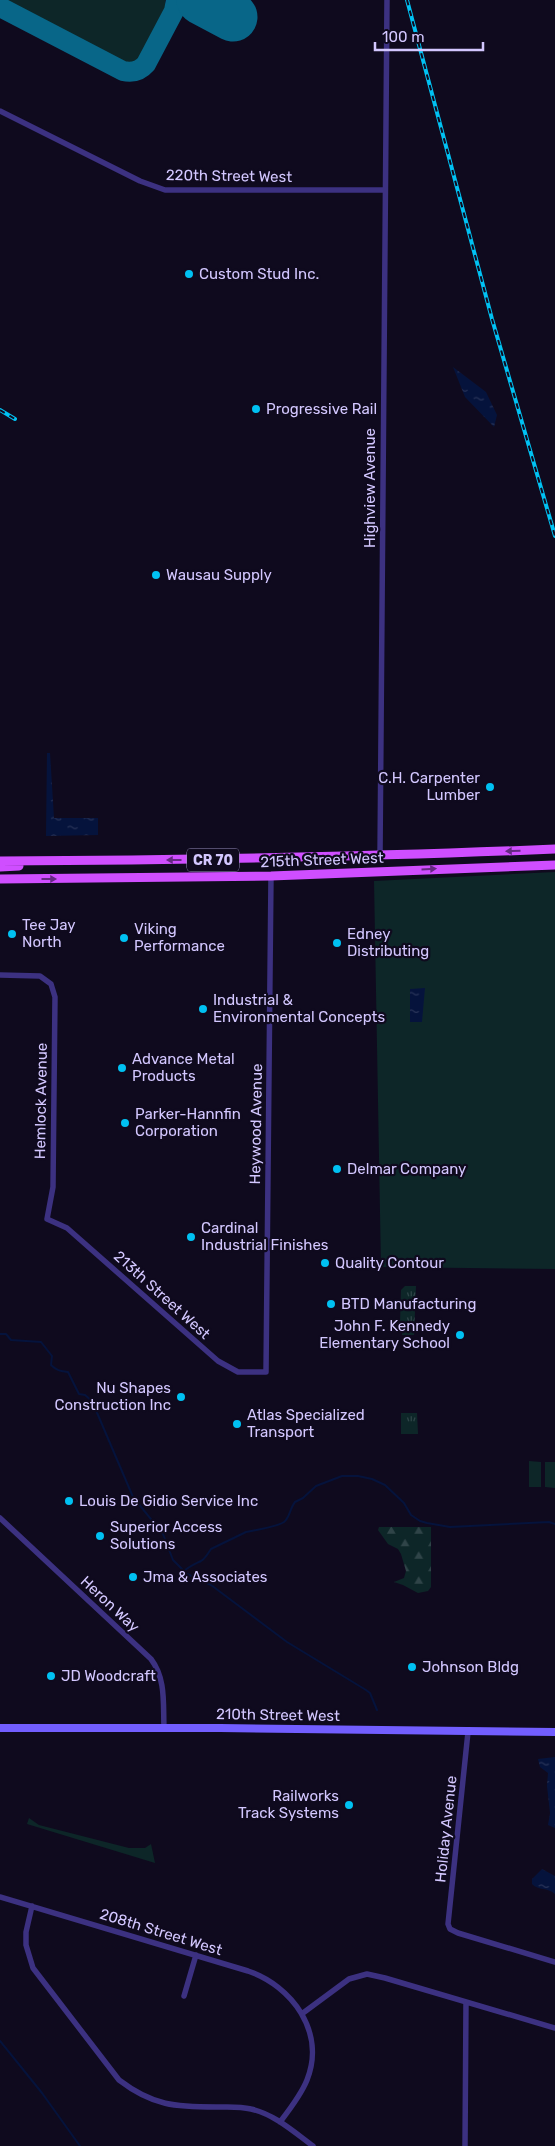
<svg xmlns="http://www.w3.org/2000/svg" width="555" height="2146" font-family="Rubik,sans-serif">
<defs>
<pattern id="forest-firs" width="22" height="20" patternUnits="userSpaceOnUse" patternTransform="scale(1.25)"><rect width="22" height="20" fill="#0d2628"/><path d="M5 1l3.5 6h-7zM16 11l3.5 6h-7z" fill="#2f4448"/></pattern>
<pattern id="park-tufts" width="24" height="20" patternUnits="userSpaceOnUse" patternTransform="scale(1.25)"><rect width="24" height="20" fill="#0d2628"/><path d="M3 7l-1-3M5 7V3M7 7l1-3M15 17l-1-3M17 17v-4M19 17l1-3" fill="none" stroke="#2f4448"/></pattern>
<pattern id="water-ripples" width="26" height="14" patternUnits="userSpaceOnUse" patternTransform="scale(1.25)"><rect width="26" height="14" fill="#05133c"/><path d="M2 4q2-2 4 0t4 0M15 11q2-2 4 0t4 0" fill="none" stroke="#293459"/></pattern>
</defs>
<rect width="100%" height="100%" fill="#0f0a1e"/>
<path fill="#0d2628" d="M 1,0 L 165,0 L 166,12 L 143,57 C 135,66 127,65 117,60 Z
M 555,872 L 555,1269 L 381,1267 L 374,881 Z
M 529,1461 L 541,1462 L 541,1487 L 529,1487 Z
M 545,1462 L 555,1462 L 555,1488 L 545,1487 Z
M 29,1818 L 39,1825 L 129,1848 L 145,1848 L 151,1844 L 155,1863 L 27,1824 Z"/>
<path fill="url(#forest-firs)" d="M 379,1527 L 431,1527 L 431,1587 L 428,1591 L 418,1593 L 403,1585 L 394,1582 L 404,1578 L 406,1571 L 401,1554 L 398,1549 L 388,1544 L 378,1530 Z"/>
<path fill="url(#park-tufts)" d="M 405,1286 L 416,1286 L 414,1335 L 402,1335 L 402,1328 L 400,1324 L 401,1290 Z
M 401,1413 L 417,1413 L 418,1434 L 401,1434 Z"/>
<path fill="url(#water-ripples)" d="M 453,367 L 486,392 L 497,415 L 494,427 L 465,397 Z
M 47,753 L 50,753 L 54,818 L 98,818 L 98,835 L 46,836 Z
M 425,988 L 422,1022 L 410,1022 L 410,989 Z
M 555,1757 L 555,1828 L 548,1825 L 550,1813 L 547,1786 L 548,1773 L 540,1767 L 538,1759 Z
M 542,1869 L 555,1876 L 555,1894 C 547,1887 539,1891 532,1884 L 532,1879 Z"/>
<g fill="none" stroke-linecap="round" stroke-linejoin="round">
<path stroke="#05133c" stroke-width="2" d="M 0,1334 L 6,1334 L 11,1340 L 41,1342 L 52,1356 L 51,1365 C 57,1371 61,1371 68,1372 L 79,1394 L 85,1395 L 92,1401 L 133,1497 L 163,1534 L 173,1560 L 187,1574 L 211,1585 L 287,1642 L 366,1690 L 370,1693 L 377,1710
M 184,1571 C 190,1566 195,1564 201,1561 C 206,1558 208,1553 211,1549 C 213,1548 244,1533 246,1532 C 255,1530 277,1527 284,1522 C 290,1517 290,1508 295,1502 L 303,1498 L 316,1486 L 342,1476 L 358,1476 L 372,1479 L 385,1485 L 404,1503 L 411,1515 L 420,1521 L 427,1523 L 450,1527 L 549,1522 L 555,1524
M 0,2041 L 42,2093 L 80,2146"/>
<path stroke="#086688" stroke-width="20" d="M 0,7 L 123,71 C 132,73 140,71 146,64 L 174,11 L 176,0"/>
<path stroke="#086688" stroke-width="49" d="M 201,0 L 233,17"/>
<path stroke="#3c3181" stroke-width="5.5" d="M 0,111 L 140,181 L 165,190 L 385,190
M 380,856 L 387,0
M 0,975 L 40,976 L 51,984 L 55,997 L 53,1187 L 47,1219 L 67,1228 L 218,1361 L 238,1372 L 266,1372 L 271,876
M 0,1518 L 151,1659 C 166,1679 163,1703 164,1727
M 468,1732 L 448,1924 L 450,1929 L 458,1933 L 555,1962
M 0,1897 L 248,1971 C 292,1986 326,2032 307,2080 C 301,2095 290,2109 280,2122
M 32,1906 L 26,1932 L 26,1945 L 33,1968 L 119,2080 C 153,2106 176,2107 216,2107 C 228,2107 239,2106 251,2109 C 274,2114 294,2132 313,2146
M 184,1996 L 196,1955
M 303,2013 L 349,1979 L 367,1974 L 385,1978 L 555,2028
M 465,2146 L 466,2002"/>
<path stroke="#725eff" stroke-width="8" d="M 0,1728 L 220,1728 L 555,1732"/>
<path stroke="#cf4eff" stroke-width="9" d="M 0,861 C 185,860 370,857 555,849
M 0,867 L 19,866
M 0,879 L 271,876 L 555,865"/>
<g stroke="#00c1f2" stroke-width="4">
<path id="rail" d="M 407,0 L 492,319 L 555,536
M 0,410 L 15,419"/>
</g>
<use href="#rail" stroke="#0f0a1e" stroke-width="2" stroke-dasharray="5.5" stroke-linecap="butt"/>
</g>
<defs><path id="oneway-solid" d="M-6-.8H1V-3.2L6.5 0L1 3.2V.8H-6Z" transform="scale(1.25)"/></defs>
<g fill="#652983">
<use href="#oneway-solid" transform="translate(513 851) rotate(178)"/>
<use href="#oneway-solid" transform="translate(174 860) rotate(180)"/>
<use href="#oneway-solid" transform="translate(429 869) rotate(-3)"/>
<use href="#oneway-solid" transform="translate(49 879)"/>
</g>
<g fill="#00c1f2" stroke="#0f0a1e" stroke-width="2">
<circle cx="189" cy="274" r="5"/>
<circle cx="256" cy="409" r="5"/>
<circle cx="156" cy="575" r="5"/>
<circle cx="490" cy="787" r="5"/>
<circle cx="12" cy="934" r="5"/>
<circle cx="124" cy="938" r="5"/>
<circle cx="337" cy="943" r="5"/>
<circle cx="203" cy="1009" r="5"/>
<circle cx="122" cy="1068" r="5"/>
<circle cx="125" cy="1123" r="5"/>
<circle cx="337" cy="1169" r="5"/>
<circle cx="191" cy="1237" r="5"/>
<circle cx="325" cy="1263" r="5"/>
<circle cx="331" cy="1304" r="5"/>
<circle cx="460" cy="1335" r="5"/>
<circle cx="181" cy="1397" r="5"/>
<circle cx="237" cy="1424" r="5"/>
<circle cx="69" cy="1501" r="5"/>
<circle cx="100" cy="1536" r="5"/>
<circle cx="133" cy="1577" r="5"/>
<circle cx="412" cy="1667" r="5"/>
<circle cx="51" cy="1676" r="5"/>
<circle cx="349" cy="1805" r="5"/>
</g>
<g text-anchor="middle" stroke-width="4.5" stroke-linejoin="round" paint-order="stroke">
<rect fill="#0f0a1e" stroke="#988ebc" stroke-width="1" x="187" y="848.5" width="52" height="23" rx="4"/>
<g font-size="14" font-weight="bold" fill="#d3c7ff">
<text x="213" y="865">CR 70</text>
</g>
<g font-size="15" fill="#d3c7ff" stroke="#0f0a1e">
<text transform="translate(229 176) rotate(1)" y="5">220th Street West</text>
<text transform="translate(370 488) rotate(-90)" y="5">Highview Avenue</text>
<text transform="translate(322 860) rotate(-2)" y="5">215th Street West</text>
<text transform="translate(41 1101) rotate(-89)" y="5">Hemlock Avenue</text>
<text transform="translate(256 1124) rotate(-89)" y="5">Heywood Avenue</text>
<text transform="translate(162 1295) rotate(42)" y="5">213th Street West</text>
<text transform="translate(110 1604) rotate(43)" y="5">Heron Way</text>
<text transform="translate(278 1715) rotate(1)" y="5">210th Street West</text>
<text transform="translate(446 1829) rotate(-84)" y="5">Holiday Avenue</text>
<text transform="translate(161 1932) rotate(17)" y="5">208th Street West</text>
</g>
<g font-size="15" fill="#d3c7ff" stroke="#0f0a1e" text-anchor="start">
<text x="199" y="279">Custom Stud Inc.</text>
<text x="266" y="414">Progressive Rail</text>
<text x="166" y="580">Wausau Supply</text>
<text x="480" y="783" text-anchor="end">C.H. Carpenter<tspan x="480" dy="17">Lumber</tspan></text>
<text x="22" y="930">Tee Jay<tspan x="22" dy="17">North</tspan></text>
<text x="134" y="934">Viking<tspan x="134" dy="17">Performance</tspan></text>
<text x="347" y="939">Edney<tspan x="347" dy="17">Distributing</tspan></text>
<text x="213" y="1005">Industrial &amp;<tspan x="213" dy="17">Environmental Concepts</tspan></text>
<text x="132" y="1064">Advance Metal<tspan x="132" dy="17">Products</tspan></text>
<text x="135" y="1119">Parker-Hannfin<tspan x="135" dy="17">Corporation</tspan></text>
<text x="347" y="1174">Delmar Company</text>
<text x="201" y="1233">Cardinal<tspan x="201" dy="17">Industrial Finishes</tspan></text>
<text x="335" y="1268">Quality Contour</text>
<text x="341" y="1309">BTD Manufacturing</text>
<text x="450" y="1331" text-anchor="end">John F. Kennedy<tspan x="450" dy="17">Elementary School</tspan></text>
<text x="171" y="1393" text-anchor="end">Nu Shapes<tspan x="171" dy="17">Construction Inc</tspan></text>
<text x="247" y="1420">Atlas Specialized<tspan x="247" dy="17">Transport</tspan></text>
<text x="79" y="1506">Louis De Gidio Service Inc</text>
<text x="110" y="1532">Superior Access<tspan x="110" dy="17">Solutions</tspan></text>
<text x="143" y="1582">Jma &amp; Associates</text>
<text x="422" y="1672">Johnson Bldg</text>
<text x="61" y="1681">JD Woodcraft</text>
<text x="339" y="1801" text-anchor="end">Railworks<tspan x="339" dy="17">Track Systems</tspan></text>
</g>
</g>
<path d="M375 42v8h108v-8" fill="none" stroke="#d3c7ff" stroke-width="2.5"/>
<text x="382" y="42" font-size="15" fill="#d3c7ff" stroke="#0f0a1e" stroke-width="4" paint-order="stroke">100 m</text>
</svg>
